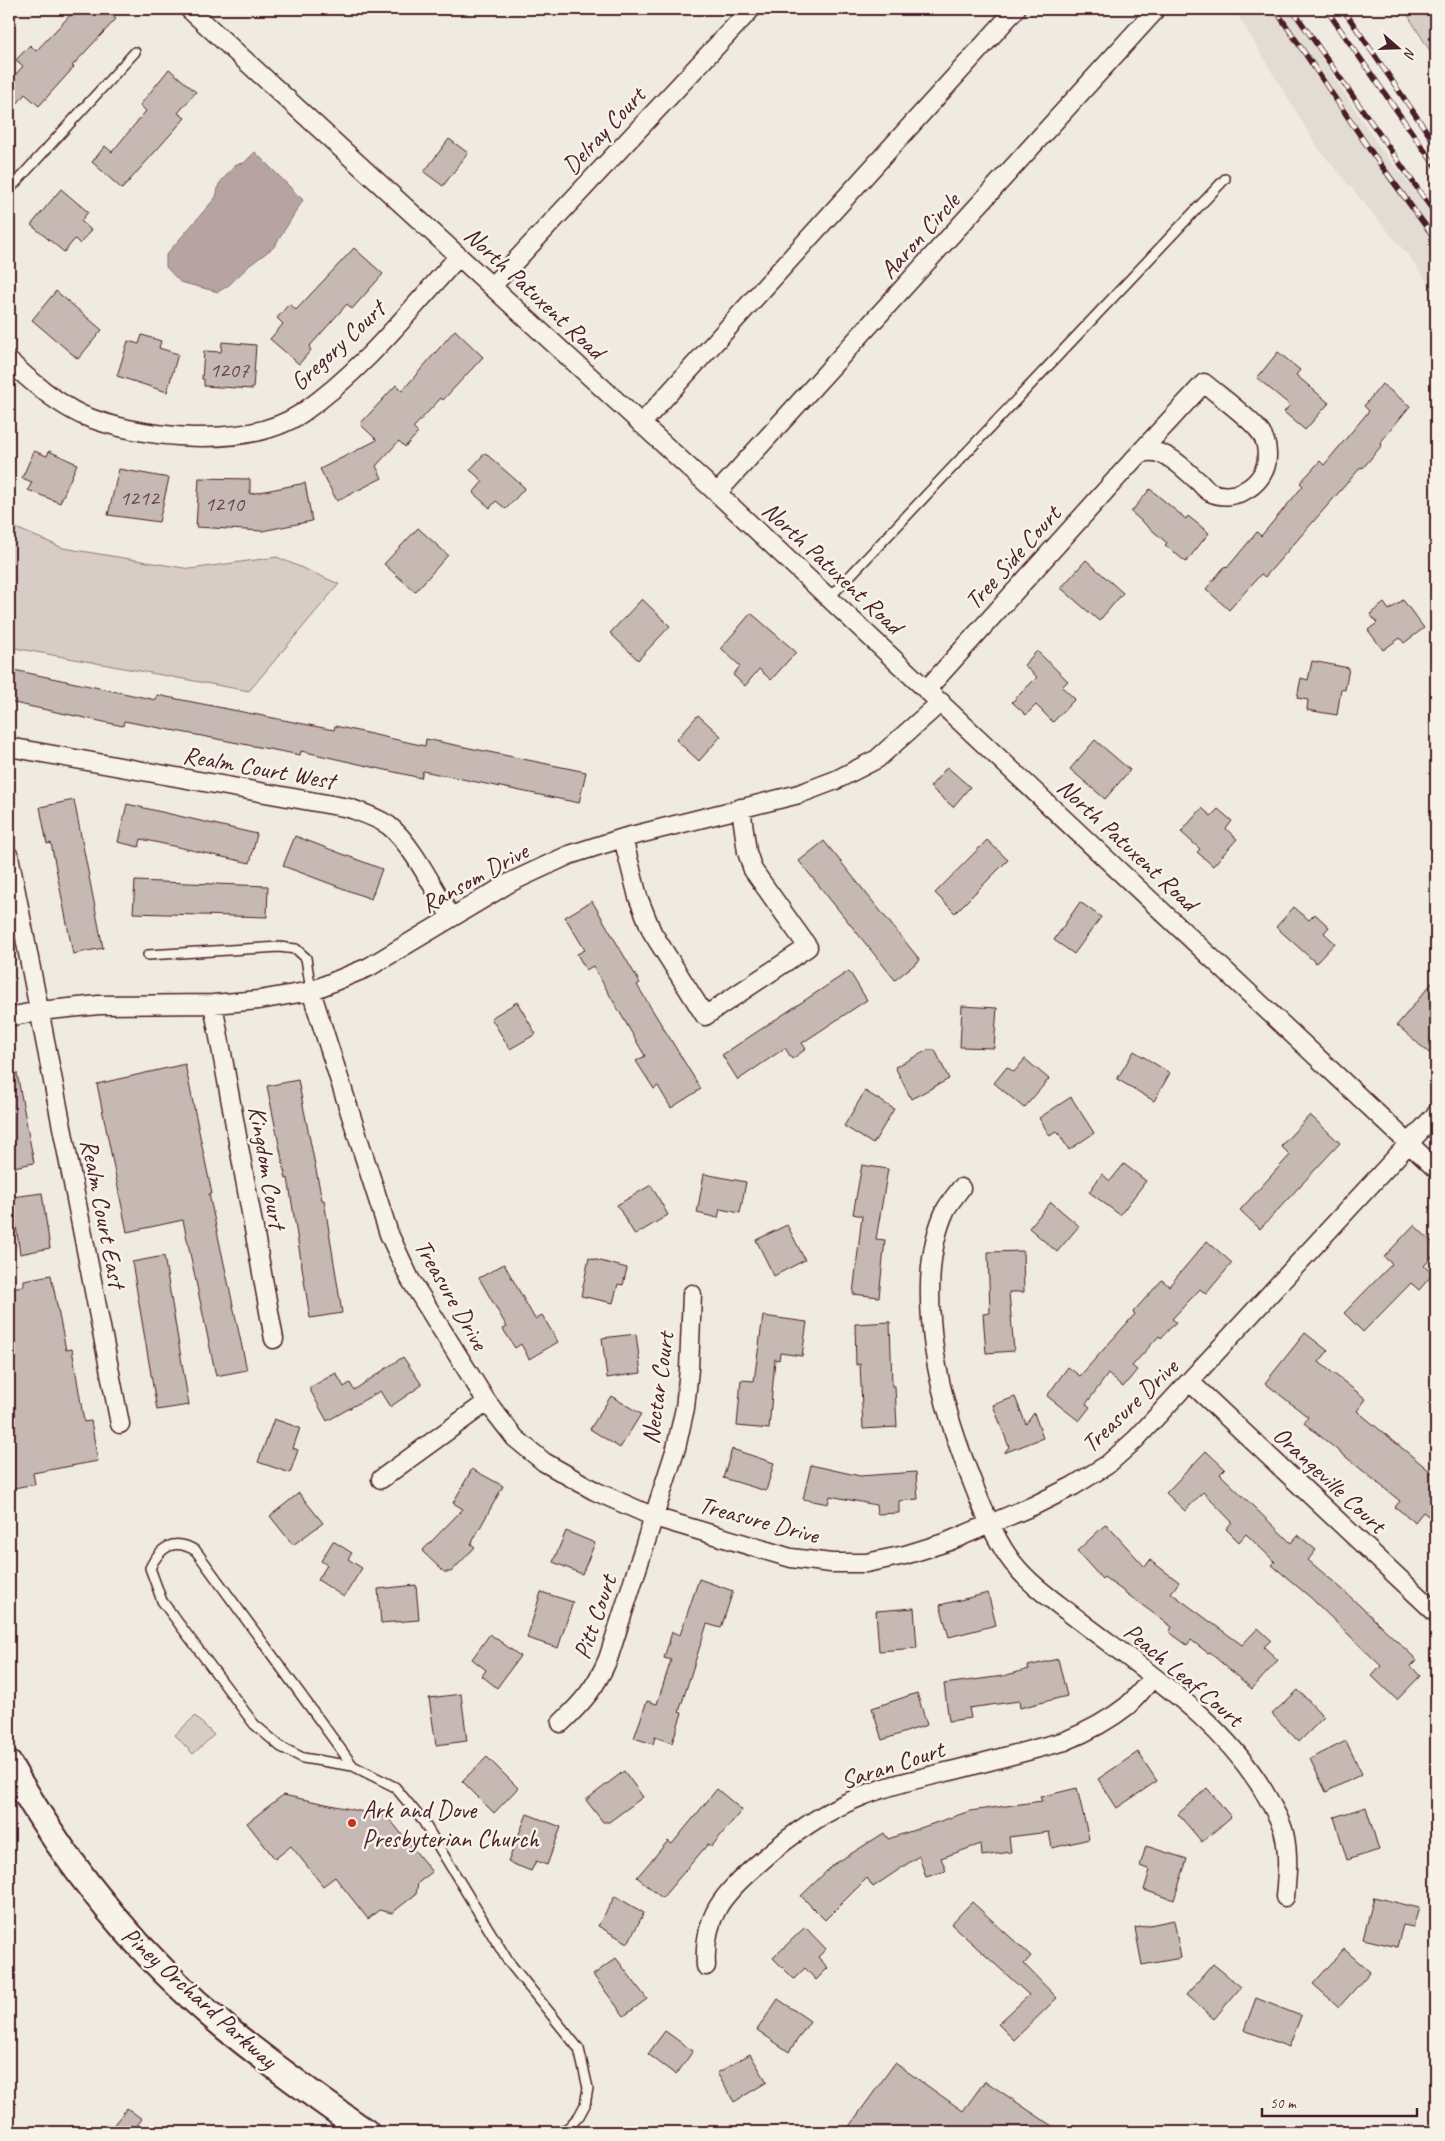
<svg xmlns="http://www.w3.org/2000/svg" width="1445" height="2141" font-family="Caveat,sans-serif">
<rect width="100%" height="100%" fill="#f0ebe0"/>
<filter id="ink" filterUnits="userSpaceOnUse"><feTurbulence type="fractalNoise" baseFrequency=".02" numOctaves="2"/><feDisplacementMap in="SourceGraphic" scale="10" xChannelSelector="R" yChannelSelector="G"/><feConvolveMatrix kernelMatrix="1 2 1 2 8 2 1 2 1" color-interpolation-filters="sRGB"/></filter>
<g filter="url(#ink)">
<path fill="#e3dcd2" d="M 1234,9 L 1290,9 L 1378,145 L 1436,217 L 1436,295 L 1411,259 L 1318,148 Z"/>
<path fill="#d8cdc6" stroke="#917678" d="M 1404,9 L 1436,9 L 1436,59 L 1435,59 Z
M 9,525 L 63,548 L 190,569 L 277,557 L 339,584 L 249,691 L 9,647 Z
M 195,1716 L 214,1735 L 193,1754 L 175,1735 Z"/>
<path fill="#b7a4a2" stroke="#8b6f72" d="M 255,152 L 303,200 L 274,247 L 250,265 L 229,285 L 218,292 L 180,282 L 166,267 L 166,255 L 216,197 L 219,184 L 236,164 L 244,163 Z"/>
<path fill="#c6b8b3" stroke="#4a1f2b" d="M 76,9 L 105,9 L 116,19 L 72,66 L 74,67 L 39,106 L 25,94 L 9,114 L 9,82 L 23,66 L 16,60 L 30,45 L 36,51 Z
M 169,69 L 196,92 L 178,113 L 185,118 L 122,189 L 92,162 L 105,146 L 112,152 L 146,111 L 140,105 Z
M 449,139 L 468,153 L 443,186 L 424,172 Z
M 61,189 L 88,212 L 81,221 L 91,230 L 80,244 L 75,239 L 64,252 L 31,225 Z
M 354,248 L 383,274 L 352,309 L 347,304 L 309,347 L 311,350 L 299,364 L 270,339 L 283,324 L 277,318 L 289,304 L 296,310 Z
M 56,291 L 102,330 L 78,359 L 32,320 Z
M 455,330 L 483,357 L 443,400 L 441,398 L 413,428 L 418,433 L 405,447 L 399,441 L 376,466 L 382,478 L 337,501 L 320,469 L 377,440 L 360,424 L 396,385 L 402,391 Z
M 142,335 L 161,341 L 159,348 L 178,354 L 167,392 L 117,376 L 128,341 L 139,344 Z
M 222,342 L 256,345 L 253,389 L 204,386 L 204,379 L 202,379 L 204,351 L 221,352 Z
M 1278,352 L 1300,370 L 1296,375 L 1329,403 L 1305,430 L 1284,412 L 1290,405 L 1257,378 Z
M 1382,384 L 1410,406 L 1380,443 L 1382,445 L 1363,468 L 1361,467 L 1265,577 L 1261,574 L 1229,610 L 1206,589 L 1225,566 L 1227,568 L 1257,532 L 1261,536 L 1303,486 L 1300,483 L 1320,461 L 1324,465 L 1369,411 L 1364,406 Z
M 34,451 L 47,456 L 49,451 L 77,464 L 60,503 L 28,490 L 32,482 L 22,478 Z
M 485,453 L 525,488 L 506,509 L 496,501 L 490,508 L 473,493 L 483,481 L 470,470 Z
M 119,469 L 169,478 L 159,522 L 108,515 Z
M 199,478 L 250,479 L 250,494 L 305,483 L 312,521 L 262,531 L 196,527 Z
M 1150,489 L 1186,519 L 1188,516 L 1209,533 L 1186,562 L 1165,545 L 1167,543 L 1131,512 Z
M 418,528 L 448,555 L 415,592 L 384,564 Z
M 1086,560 L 1123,593 L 1099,621 L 1061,588 Z
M 642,599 L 670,626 L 638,660 L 610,633 Z
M 1403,600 L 1424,628 L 1404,643 L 1400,638 L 1383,650 L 1368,630 L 1377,623 L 1370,614 L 1384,603 L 1389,610 Z
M 751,613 L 796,652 L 771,680 L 759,669 L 745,686 L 733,675 L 740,666 L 721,648 Z
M 1037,651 L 1068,681 L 1062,687 L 1075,699 L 1053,722 L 1036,705 L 1026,715 L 1012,702 L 1037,677 L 1024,665 Z
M 1312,661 L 1349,668 L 1345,690 L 1341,689 L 1337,715 L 1307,710 L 1308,700 L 1297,698 L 1301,678 L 1308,680 Z
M 9,669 L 156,700 L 157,695 L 334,730 L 335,726 L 425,746 L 426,739 L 586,772 L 579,803 L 423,771 L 421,778 L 301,751 L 300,755 L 124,721 L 123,726 L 9,702 Z
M 698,715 L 721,736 L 699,761 L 676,740 Z
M 1095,740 L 1130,770 L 1105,799 L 1070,769 Z
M 947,767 L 970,787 L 953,807 L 930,787 Z
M 74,800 L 103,948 L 73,954 L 51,843 L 47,844 L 40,807 Z
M 127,804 L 257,834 L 250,863 L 141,839 L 139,847 L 118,842 Z
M 1202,808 L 1211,816 L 1218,809 L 1232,821 L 1226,829 L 1237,839 L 1213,866 L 1197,852 L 1200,849 L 1181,832 Z
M 295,836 L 382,869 L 371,899 L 283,866 Z
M 987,840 L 1008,860 L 955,913 L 935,893 Z
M 824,841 L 920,960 L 895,980 L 799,861 Z
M 135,881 L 268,886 L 267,917 L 133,913 Z
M 592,901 L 640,983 L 637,985 L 701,1089 L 671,1108 L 658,1086 L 654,1089 L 636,1061 L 645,1056 L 593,966 L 586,970 L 577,954 L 585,950 L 565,917 Z
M 1080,902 L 1101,917 L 1074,954 L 1054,940 Z
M 1294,907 L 1309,920 L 1315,914 L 1329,927 L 1324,933 L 1335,943 L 1316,963 L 1276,927 Z
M 849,971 L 867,1000 L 802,1043 L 806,1049 L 792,1059 L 785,1048 L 738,1080 L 722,1055 Z
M 1436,978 L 1436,1045 L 1429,1053 L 1397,1025 Z
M 517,1002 L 536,1034 L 510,1049 L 491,1018 Z
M 962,1006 L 997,1008 L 994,1048 L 960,1047 Z
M 928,1050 L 935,1050 L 949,1079 L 911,1099 L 895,1067 Z
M 1134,1051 L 1170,1073 L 1154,1101 L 1117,1079 Z
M 1025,1059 L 1049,1079 L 1024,1108 L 994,1083 L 1007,1067 L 1014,1072 Z
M 185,1064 L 212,1194 L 209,1194 L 247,1370 L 216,1376 L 183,1220 L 127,1232 L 97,1084 Z
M 17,1073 L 34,1163 L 9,1168 L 9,1074 Z
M 298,1080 L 322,1200 L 324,1200 L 342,1313 L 310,1318 L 288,1178 L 286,1179 L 267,1086 Z
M 865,1091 L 894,1109 L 873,1144 L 844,1126 Z
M 1071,1097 L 1094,1133 L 1069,1150 L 1057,1131 L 1050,1136 L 1039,1118 Z
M 1310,1115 L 1340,1143 L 1260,1229 L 1240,1210 L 1290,1155 L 1281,1146 Z
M 1124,1164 L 1146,1181 L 1120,1215 L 1089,1192 L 1102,1174 L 1110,1181 Z
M 862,1165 L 888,1169 L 876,1239 L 885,1240 L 879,1297 L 853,1294 L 862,1216 L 853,1214 Z
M 704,1174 L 746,1182 L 740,1213 L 720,1209 L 718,1218 L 697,1213 Z
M 651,1185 L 668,1215 L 635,1235 L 617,1205 Z
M 42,1193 L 50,1248 L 20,1254 L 12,1197 Z
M 1051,1202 L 1079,1226 L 1057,1252 L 1029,1228 Z
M 787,1225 L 805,1260 L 774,1276 L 756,1240 Z
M 1414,1225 L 1436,1246 L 1436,1253 L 1424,1266 L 1433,1274 L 1419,1290 L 1411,1283 L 1363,1332 L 1344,1313 L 1392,1264 L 1384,1257 Z
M 1207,1241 L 1232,1263 L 1206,1294 L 1200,1289 L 1172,1319 L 1176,1322 L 1161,1338 L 1159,1336 L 1132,1366 L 1137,1370 L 1123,1387 L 1108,1374 L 1086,1404 L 1090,1407 L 1079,1421 L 1047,1396 L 1068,1367 L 1080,1376 L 1135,1314 L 1133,1312 L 1162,1280 L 1169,1286 Z
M 1023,1251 L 1024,1292 L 1009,1292 L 1014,1351 L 986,1353 L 983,1314 L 990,1313 L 988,1252 Z
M 164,1256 L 189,1405 L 157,1410 L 132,1262 Z
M 589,1258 L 627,1268 L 623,1285 L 618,1284 L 613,1303 L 581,1296 Z
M 504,1264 L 535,1319 L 542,1315 L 558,1342 L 529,1359 L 521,1344 L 515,1348 L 503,1329 L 507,1327 L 479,1278 Z
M 51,1275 L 66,1350 L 72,1349 L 84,1422 L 91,1421 L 98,1461 L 33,1473 L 35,1484 L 9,1489 L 9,1288 L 24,1286 L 24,1280 Z
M 763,1316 L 807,1322 L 802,1356 L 780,1353 L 779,1360 L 775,1359 L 769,1429 L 737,1426 L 741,1380 L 754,1381 Z
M 890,1322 L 892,1386 L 895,1386 L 897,1427 L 863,1429 L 860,1364 L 856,1365 L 855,1324 Z
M 1305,1333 L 1328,1351 L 1319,1362 L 1366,1399 L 1357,1411 L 1436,1476 L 1436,1522 L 1423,1512 L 1415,1522 L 1395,1507 L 1400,1501 L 1304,1423 L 1308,1417 L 1265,1383 Z
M 636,1334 L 641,1373 L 607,1378 L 602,1338 Z
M 403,1357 L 422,1385 L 390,1407 L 380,1391 L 327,1421 L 309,1388 L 336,1373 L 344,1387 L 350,1383 L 354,1390 Z
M 611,1396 L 641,1414 L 620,1448 L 590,1429 Z
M 1015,1397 L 1026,1424 L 1034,1413 L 1043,1438 L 1004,1453 L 1009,1447 L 993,1405 Z
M 274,1419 L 300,1428 L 293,1448 L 298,1450 L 290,1473 L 258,1462 Z
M 732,1449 L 774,1463 L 766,1491 L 723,1478 Z
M 1206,1451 L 1225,1469 L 1220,1474 L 1291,1543 L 1298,1535 L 1316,1550 L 1308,1560 L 1341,1588 L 1417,1660 L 1411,1666 L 1420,1676 L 1397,1700 L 1372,1676 L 1381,1666 L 1311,1598 L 1272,1565 L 1275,1562 L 1246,1534 L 1239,1542 L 1226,1529 L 1232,1522 L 1203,1492 L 1185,1511 L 1166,1493 Z
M 811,1465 L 860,1476 L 916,1472 L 918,1499 L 899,1501 L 899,1513 L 877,1514 L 876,1505 L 830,1496 L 828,1504 L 803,1499 Z
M 472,1469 L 503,1486 L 471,1544 L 475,1547 L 451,1572 L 444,1572 L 422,1551 L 463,1509 L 453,1503 Z
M 299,1493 L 323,1523 L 293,1545 L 270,1516 Z
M 1106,1524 L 1145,1567 L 1150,1560 L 1179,1582 L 1171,1593 L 1242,1645 L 1258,1628 L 1271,1640 L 1264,1647 L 1278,1660 L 1252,1689 L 1209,1652 L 1208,1653 L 1191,1640 L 1187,1645 L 1169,1632 L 1172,1627 L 1104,1577 L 1102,1579 L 1077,1551 Z
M 566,1531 L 595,1543 L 582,1574 L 553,1562 Z
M 333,1541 L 352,1553 L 348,1559 L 362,1568 L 344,1597 L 318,1580 L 327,1565 L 321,1561 Z
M 699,1579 L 733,1591 L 721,1628 L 707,1624 L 679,1712 L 682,1713 L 672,1743 L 655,1737 L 653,1744 L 634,1738 L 647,1701 L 657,1704 L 671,1660 L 664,1658 L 672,1632 L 680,1635 Z
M 416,1585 L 419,1620 L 381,1623 L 378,1589 Z
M 541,1592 L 573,1602 L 558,1648 L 527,1638 Z
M 988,1593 L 996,1625 L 949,1637 L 940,1605 Z
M 914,1608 L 917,1648 L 879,1651 L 876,1611 Z
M 490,1634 L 520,1656 L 497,1688 L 482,1676 L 486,1670 L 472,1659 Z
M 1058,1659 L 1067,1696 L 1020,1708 L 1019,1701 L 969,1708 L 971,1718 L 949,1721 L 944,1684 L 1003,1676 L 1029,1669 L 1028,1666 Z
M 1298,1690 L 1324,1717 L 1299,1742 L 1272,1714 Z
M 917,1693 L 927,1725 L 882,1740 L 872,1708 Z
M 461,1694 L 467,1741 L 436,1745 L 429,1698 Z
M 1346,1741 L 1362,1774 L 1326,1792 L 1310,1759 Z
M 1138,1752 L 1157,1781 L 1117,1808 L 1098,1779 Z
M 487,1757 L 518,1788 L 494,1813 L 462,1781 Z
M 624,1771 L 643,1797 L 609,1822 L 603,1822 L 586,1800 Z
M 1077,1788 L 1089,1839 L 1052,1848 L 1049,1832 L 1009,1837 L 1011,1852 L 982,1856 L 981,1844 L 941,1858 L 946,1871 L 926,1877 L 919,1856 L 873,1887 L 867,1878 L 825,1920 L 801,1896 L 833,1865 L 884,1833 L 888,1839 L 970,1811 L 1042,1801 L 1040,1797 Z
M 1207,1788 L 1231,1817 L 1202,1842 L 1178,1814 Z
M 717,1789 L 742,1810 L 711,1847 L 708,1844 L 662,1898 L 637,1877 L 668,1841 L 672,1844 Z
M 283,1795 L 388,1817 L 432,1872 L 418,1883 L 416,1894 L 392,1913 L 379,1910 L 368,1919 L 335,1877 L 323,1886 L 291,1846 L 275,1859 L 247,1823 Z
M 1366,1807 L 1379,1850 L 1347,1860 L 1334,1817 Z
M 527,1814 L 561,1827 L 547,1865 L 536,1861 L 531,1871 L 508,1862 Z
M 1146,1846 L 1187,1859 L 1174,1900 L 1144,1890 L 1150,1870 L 1140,1866 Z
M 615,1896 L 644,1913 L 628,1943 L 598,1926 Z
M 1374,1897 L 1419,1908 L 1413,1927 L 1403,1925 L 1397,1947 L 1363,1939 Z
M 972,1902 L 1031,1956 L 1024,1964 L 1057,1998 L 1014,2040 L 998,2024 L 1029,1995 L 951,1924 Z
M 1174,1920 L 1181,1958 L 1142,1965 L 1135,1928 Z
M 805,1927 L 826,1949 L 818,1957 L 828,1968 L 816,1980 L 805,1968 L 794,1979 L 773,1958 Z
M 1344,1949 L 1370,1972 L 1339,2007 L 1313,1984 Z
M 616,1958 L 647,1999 L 624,2016 L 593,1975 Z
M 1213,1964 L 1241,1987 L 1214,2019 L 1186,1995 Z
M 1256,1998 L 1301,2016 L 1289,2047 L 1244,2030 Z
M 778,1999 L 810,2021 L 789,2052 L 757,2030 Z
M 665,2031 L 693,2051 L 676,2075 L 648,2054 Z
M 750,2054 L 767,2082 L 734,2102 L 717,2073 Z
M 895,2063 L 963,2111 L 985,2081 L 1061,2132 L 845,2132 Z
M 127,2108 L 142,2119 L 132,2132 L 108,2132 Z"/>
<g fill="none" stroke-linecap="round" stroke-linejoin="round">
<g stroke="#4a1f2b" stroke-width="12">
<path id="lane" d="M 9,190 L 135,52
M 829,598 L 1225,179
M 148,955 L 279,947 L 296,949 L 306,958 L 311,991
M 353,1766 L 196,1551 C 174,1537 160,1547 150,1568 L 162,1601 L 254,1724 L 281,1747 L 303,1758 L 353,1766 L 395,1787 L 423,1821 L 508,1961 L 579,2049 L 588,2088 L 585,2105 L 579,2116 L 568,2128 L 559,2132"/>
</g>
<g stroke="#4a1f2b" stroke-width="21">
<path id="street" d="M 189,9 L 717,493 L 1436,1169
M 492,286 L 751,9
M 9,361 C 28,379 58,404 82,415 C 140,439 247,450 302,413 C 363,371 410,310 459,256
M 641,424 L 1016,9
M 717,493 L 1153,13 L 1155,9
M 927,689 L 1134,459 C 1138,456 1143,452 1147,452 C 1168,450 1185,470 1199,482 C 1202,485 1206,490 1210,492 C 1235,504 1268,483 1267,455 C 1267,442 1263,434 1254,425 C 1239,410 1221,397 1204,383 L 1134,459
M 9,747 L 349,808 C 363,813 376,817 388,825 C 411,842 435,891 451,917
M 623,838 L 638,897 L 652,932 L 705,1016 L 808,947 L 753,870 L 747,852 L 741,808
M 9,856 L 120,1424
M 311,991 L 389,1234 L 410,1279 L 487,1402 L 515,1438 L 544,1462 L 595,1491 L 654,1517 L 791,1558 L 831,1563 L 866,1563 L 905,1555 L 947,1542 L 1035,1505 L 1073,1486 L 1107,1465 L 1136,1439 L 1436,1114
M 213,1004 L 274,1339
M 9,1017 L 39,1011 L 99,1005 L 213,1004 L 259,1000 L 311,991 L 369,967 L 511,882 L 569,855 L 623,838 L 799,794 L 836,780 L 877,759 L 941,702
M 961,1188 C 956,1195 950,1202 946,1209 C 926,1251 928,1303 934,1348 C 941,1400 959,1450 979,1499 C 988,1520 998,1544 1013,1563 C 1031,1586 1057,1603 1080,1621 C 1149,1674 1228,1724 1270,1802 C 1275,1812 1282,1823 1284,1833 C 1289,1854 1287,1876 1285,1897
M 1190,1382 L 1436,1613
M 381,1479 L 487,1402
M 561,1723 C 583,1702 596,1687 608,1659 L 676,1448 L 685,1408 L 689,1369 L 692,1294
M 706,1966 C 703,1916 723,1894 759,1863 C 789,1836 822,1812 860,1797 C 891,1784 926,1777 959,1769 C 994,1760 1030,1750 1065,1741 C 1087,1732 1108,1721 1127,1706 C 1136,1698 1145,1687 1153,1677"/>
</g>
<g stroke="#4a1f2b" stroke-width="29">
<path id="secondary" d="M 9,1764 C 65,1864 138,1955 226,2028 C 271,2065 319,2099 366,2132"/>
</g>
<use href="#lane" stroke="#f7f3e8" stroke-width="9"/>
<use href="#street" stroke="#f7f3e8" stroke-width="18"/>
<use href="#secondary" stroke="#f7f3e8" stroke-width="25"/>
<g stroke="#4a1f2b" stroke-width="5.5">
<path id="rail" d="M 1275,9 L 1370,150 L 1436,240
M 1292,9 L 1436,215
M 1326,9 L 1436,167
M 1343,9 L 1436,145"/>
</g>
<use href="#rail" stroke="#f7f3e8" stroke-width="4" stroke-dasharray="11" stroke-linecap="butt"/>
</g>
</g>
<circle fill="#c8321e" stroke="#f7f3e8" stroke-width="2" cx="352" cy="1823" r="5"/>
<g text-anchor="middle" stroke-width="5" stroke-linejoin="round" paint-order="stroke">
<g font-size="22" fill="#69454d">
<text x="229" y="377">1207</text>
<text x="139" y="505">1212</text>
<text x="224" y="511">1210</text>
</g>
<g font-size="25" fill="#4a1f2b" stroke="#f7f3e8">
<text transform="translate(603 130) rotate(-47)" y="9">Delray Court</text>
<text transform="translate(919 235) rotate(-48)" y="9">Aaron Circle</text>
<text transform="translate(535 292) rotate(43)" y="9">North Patuxent Road</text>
<text transform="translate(337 345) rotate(-43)" y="9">Gregory Court</text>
<text transform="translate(1012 557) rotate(-48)" y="9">Tree Side Court</text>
<text transform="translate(833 567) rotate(43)" y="9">North Patuxent Road</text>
<text transform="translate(259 767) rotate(10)" y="9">Realm Court West</text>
<text transform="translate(1128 844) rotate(43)" y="9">North Patuxent Road</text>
<text transform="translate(474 877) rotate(-29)" y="9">Ransom Drive</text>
<text transform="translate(268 1167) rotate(80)" y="9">Kingdom Court</text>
<text transform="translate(104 1213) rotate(79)" y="9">Realm Court East</text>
<text transform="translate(452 1294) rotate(60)" y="9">Treasure Drive</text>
<text transform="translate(657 1388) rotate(-82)" y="9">Nectar Court</text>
<text transform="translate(1129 1405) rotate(-44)" y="9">Treasure Drive</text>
<text transform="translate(1330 1479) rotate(43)" y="9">Orangeville Court</text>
<text transform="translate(759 1519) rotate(15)" y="9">Treasure Drive</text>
<text transform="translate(594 1617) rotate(-71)" y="9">Pitt Court</text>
<text transform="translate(1184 1674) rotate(40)" y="9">Peach Leaf Court</text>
<text transform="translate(892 1764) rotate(-18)" y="9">Saran Court</text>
<text transform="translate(200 1997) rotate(42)" y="9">Piney Orchard Parkway</text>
</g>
<g font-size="25" fill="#4a1f2b" stroke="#f7f3e8" text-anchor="start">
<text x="362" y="1818">Ark and Dove<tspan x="362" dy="29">Presbyterian Church</tspan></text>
</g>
</g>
<rect width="1445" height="2141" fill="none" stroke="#f7f3e8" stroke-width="30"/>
<rect x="15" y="15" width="1415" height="2111" fill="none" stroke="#4a1f2b" stroke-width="2" filter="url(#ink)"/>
<g transform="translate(1398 48) rotate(110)" stroke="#f7f3e8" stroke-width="4" paint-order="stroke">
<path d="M0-4L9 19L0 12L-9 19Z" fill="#4a1f2b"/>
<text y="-8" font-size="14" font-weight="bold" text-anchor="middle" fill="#4a1f2b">N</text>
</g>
<path d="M1262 2108v8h155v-8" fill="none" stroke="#4a1f2b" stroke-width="2.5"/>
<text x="1270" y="2108" font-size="15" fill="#4a1f2b" stroke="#f7f3e8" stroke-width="4" paint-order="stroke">50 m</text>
</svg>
